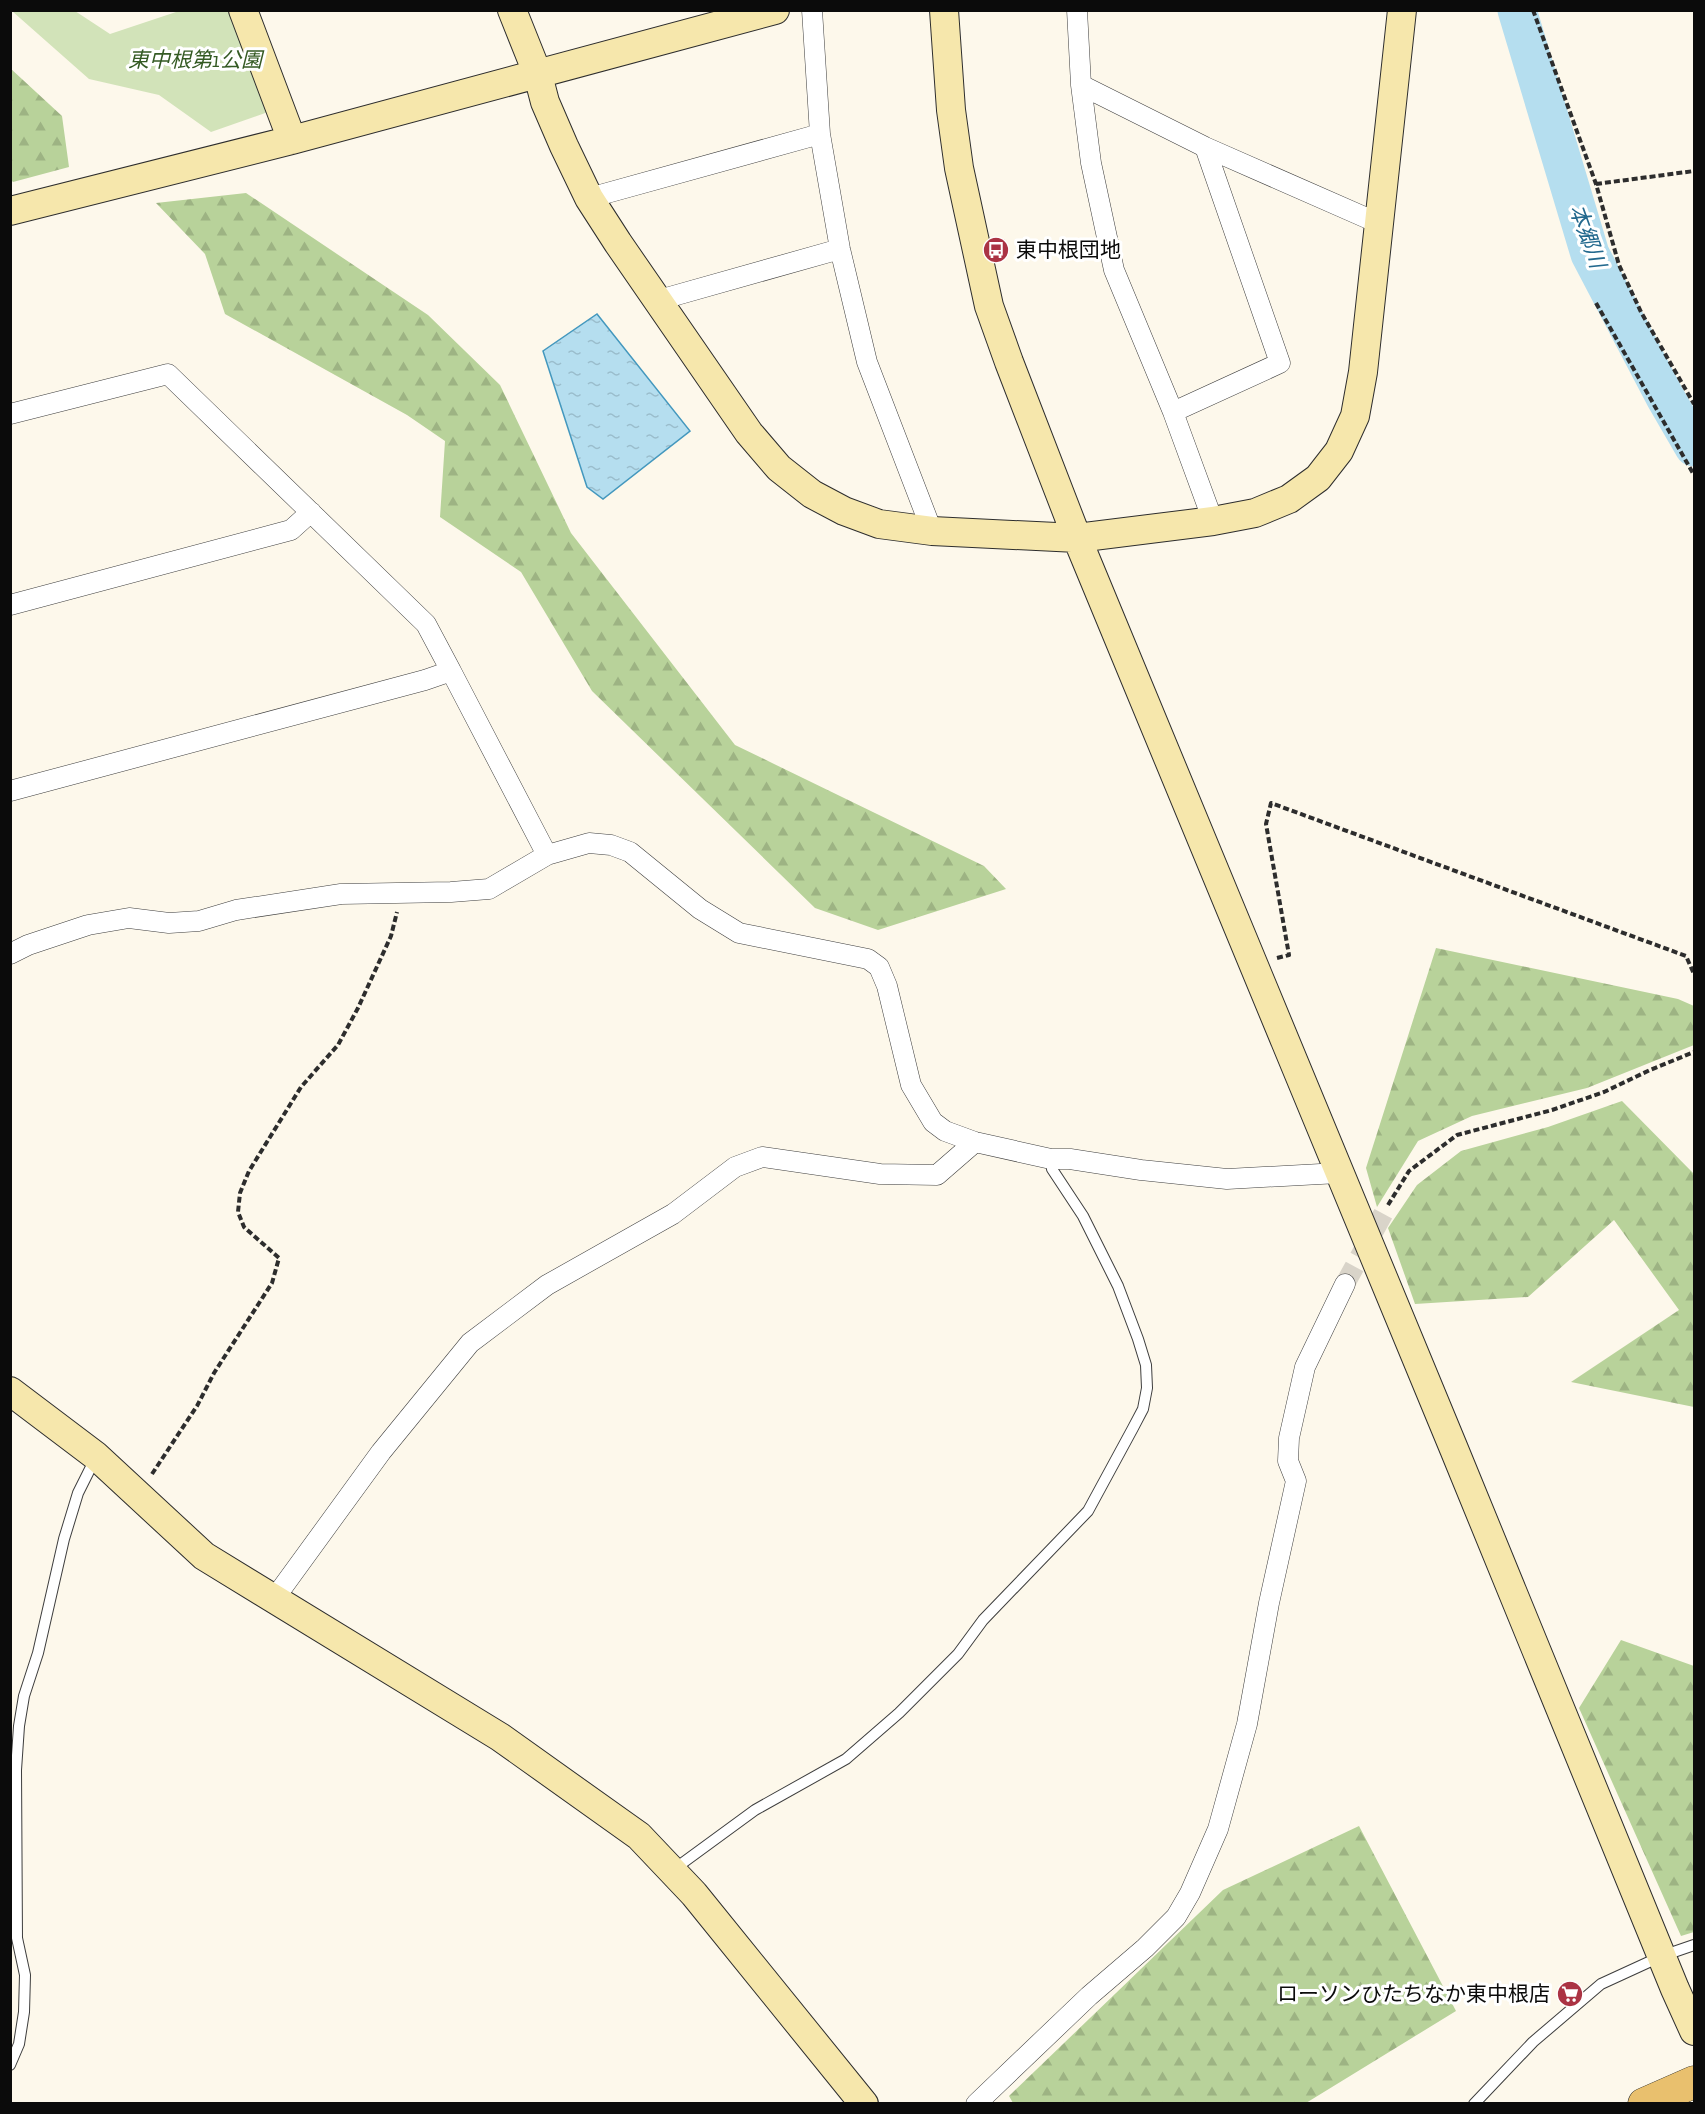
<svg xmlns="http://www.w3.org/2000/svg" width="1705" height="2114" font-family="'Zilla Slab','Noto Sans JP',serif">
<defs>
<pattern id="forest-firs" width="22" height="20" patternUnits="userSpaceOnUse" patternTransform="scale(1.5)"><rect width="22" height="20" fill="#b8d29a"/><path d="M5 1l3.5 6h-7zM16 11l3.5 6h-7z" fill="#9db383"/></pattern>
<pattern id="water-ripples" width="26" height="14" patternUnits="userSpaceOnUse" patternTransform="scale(1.5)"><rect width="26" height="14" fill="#b5deef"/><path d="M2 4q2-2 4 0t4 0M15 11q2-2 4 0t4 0" fill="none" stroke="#9abdcc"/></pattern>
</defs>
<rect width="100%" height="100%" fill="#fdf8eb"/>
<path fill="#d2e3b9" d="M 12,11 L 75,11 L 110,34 L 179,11 L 228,11 L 268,112 L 211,132 L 159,95 L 89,79 Z"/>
<path fill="url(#forest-firs)" d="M 10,68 L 62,116 L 69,167 L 13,182 L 11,180 Z
M 246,193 L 428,315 L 500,385 L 571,533 L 735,745 L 984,866 L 1006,889 L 878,930 L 815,908 L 592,691 L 521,572 L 440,517 L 445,441 L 407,415 L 225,314 L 205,254 L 156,203 Z
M 1436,948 L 1678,999 L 1694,1006 L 1694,1045 L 1587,1088 L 1472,1116 L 1418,1141 L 1377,1207 L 1366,1168 Z
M 1622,1101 L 1694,1174 L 1694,1407 L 1571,1382 L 1679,1310 L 1614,1220 L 1528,1297 L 1415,1304 L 1388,1228 L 1417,1185 L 1461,1151 L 1548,1127 Z
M 1621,1640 L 1694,1666 L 1694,1932 L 1681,1936 L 1579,1708 Z
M 1359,1826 L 1456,2011 L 1306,2103 L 1013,2103 L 1009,2096 L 1223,1890 Z"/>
<path fill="url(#water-ripples)" stroke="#4498be" stroke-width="1.5" d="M 597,314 L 690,431 L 603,499 L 587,487 L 543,351 Z"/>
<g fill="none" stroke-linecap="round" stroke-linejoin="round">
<path stroke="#b5deef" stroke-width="39" d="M 1517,10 L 1590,254 L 1665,397 L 1694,447"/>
<path stroke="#d9d4c9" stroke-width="20" stroke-dasharray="20 10" stroke-linecap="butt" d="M 1345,1284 L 1388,1205"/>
<g stroke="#3e3e3e" stroke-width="12">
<path id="lane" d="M 673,1870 L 755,1810 L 846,1759 L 899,1713 L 958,1654 L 983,1620 L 1088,1511 L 1133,1428 L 1143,1409 L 1147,1388 L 1146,1365 L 1138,1339 L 1118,1286 L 1083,1216 L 1052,1169 L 1051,1159
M 10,2065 L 19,2044 L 24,2012 L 25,1975 L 17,1938 L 16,1770 L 19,1726 L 24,1696 L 38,1653 L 64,1539 L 78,1493 L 96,1457
M 1474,2104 L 1533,2042 L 1601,1984 L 1662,1956 L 1694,1945"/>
</g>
<g stroke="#3e3e3e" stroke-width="21">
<path id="street" d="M 812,10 L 820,134 L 840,249 L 867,362 L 932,531
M 1077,10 L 1081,85 L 1091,163 L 1114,270 L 1173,412 L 1213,521
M 1081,85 L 1205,147 L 1378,223
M 589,198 L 820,134
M 659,300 L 840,249
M 1173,412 L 1280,363 L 1205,147
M 10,414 L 168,374 L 426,624 L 451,671
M 10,605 L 291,530 L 311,512
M 10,791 L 425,680 L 451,671 L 547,855
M 10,954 L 28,945 L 88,925 L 129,918 L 169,923 L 199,921 L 236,910 L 341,894 L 451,892 L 489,889 L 547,855 L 589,843 L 611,845 L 630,852 L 700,909 L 739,933 L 868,959 L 879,967 L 887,986 L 911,1085 L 933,1122 L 945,1131 L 975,1142 L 1051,1159 L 1070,1159 L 1141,1170 L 1227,1179 L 1339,1173
M 274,1599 L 381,1452 L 470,1343 L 547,1285 L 673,1214 L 735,1167 L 762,1157 L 880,1174 L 937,1175 L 975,1142
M 976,2104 L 1089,1996 L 1145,1948 L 1176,1917 L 1190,1893 L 1218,1829 L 1247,1724 L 1269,1603 L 1296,1481 L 1288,1461 L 1289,1438 L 1305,1367 L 1345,1284"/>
</g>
<g stroke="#2d2d2d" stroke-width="30">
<path id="secondary" d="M 243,10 L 292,140
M 512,10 L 538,75 L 545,102 L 564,146 L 589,198 L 618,243 L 749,433 L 779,468 L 812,494 L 844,511 L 879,524 L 932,531 L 1077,538 L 1213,521 L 1255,513 L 1289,499 L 1318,478 L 1339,451 L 1355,416 L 1363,372 L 1402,10
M 944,10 L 951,110 L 959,168 L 989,306 L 1009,362 L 1077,538 L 1454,1449 L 1675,1989 L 1694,2031
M 10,211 L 292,140 L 775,10
M 10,1391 L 96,1456 L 204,1556 L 500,1737 L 639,1836 L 694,1894 L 864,2104"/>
</g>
<g stroke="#1c1c1c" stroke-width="33">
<path id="primary" d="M 1644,2104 L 1694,2082"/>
</g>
<path stroke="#2d2d2d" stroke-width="4" stroke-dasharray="6 3" stroke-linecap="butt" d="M 1533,10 L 1596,184 L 1619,265 L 1641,312 L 1694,404
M 1596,184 L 1694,171
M 1596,303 L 1694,475
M 1277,958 L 1289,955 L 1266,824 L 1271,803 L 1686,956 L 1694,974
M 1388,1205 L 1409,1171 L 1457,1135 L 1552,1110 L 1604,1092 L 1650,1070 L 1694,1052
M 152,1474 L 197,1406 L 214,1373 L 272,1283 L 279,1258 L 244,1227 L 238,1212 L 240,1193 L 249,1171 L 301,1087 L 338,1045 L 358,1008 L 391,936 L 397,912"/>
<use href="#lane" stroke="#fff" stroke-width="10"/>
<use href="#street" stroke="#fff" stroke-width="20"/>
<use href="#secondary" stroke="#f6e7ac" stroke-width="28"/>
<use href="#primary" stroke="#e9c06e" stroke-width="32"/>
</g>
<defs>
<g id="bus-disc" transform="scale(1.35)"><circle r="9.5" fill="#ab3344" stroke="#fff"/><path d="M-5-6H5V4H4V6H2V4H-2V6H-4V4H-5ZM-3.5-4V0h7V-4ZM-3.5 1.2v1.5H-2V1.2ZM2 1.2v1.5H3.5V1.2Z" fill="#fff"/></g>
<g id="supermarket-disc" transform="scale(1.35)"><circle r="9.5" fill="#ab3344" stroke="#fff"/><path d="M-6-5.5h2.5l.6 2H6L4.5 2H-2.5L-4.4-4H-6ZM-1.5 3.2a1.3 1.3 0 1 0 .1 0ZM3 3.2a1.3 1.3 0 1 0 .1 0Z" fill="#fff"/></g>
</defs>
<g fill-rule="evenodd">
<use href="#bus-disc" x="996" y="250"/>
<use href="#supermarket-disc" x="1570" y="1994"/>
</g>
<g text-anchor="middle" stroke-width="6" stroke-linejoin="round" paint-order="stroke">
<g font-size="21" font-style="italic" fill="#345a23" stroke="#fff">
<text x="195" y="67">東中根第1公園</text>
</g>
<g font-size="21" fill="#0b0b0b" stroke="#fff" text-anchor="start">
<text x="1016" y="257">東中根団地</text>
<text x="1550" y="2001" text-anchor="end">ローソンひたちなか東中根店</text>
</g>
<g font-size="22" font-style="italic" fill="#23698e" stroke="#fff">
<text transform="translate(1588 236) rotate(70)" y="8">本郷川</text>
</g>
</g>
<rect width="1705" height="2114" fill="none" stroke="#0b0b0b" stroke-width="24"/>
</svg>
